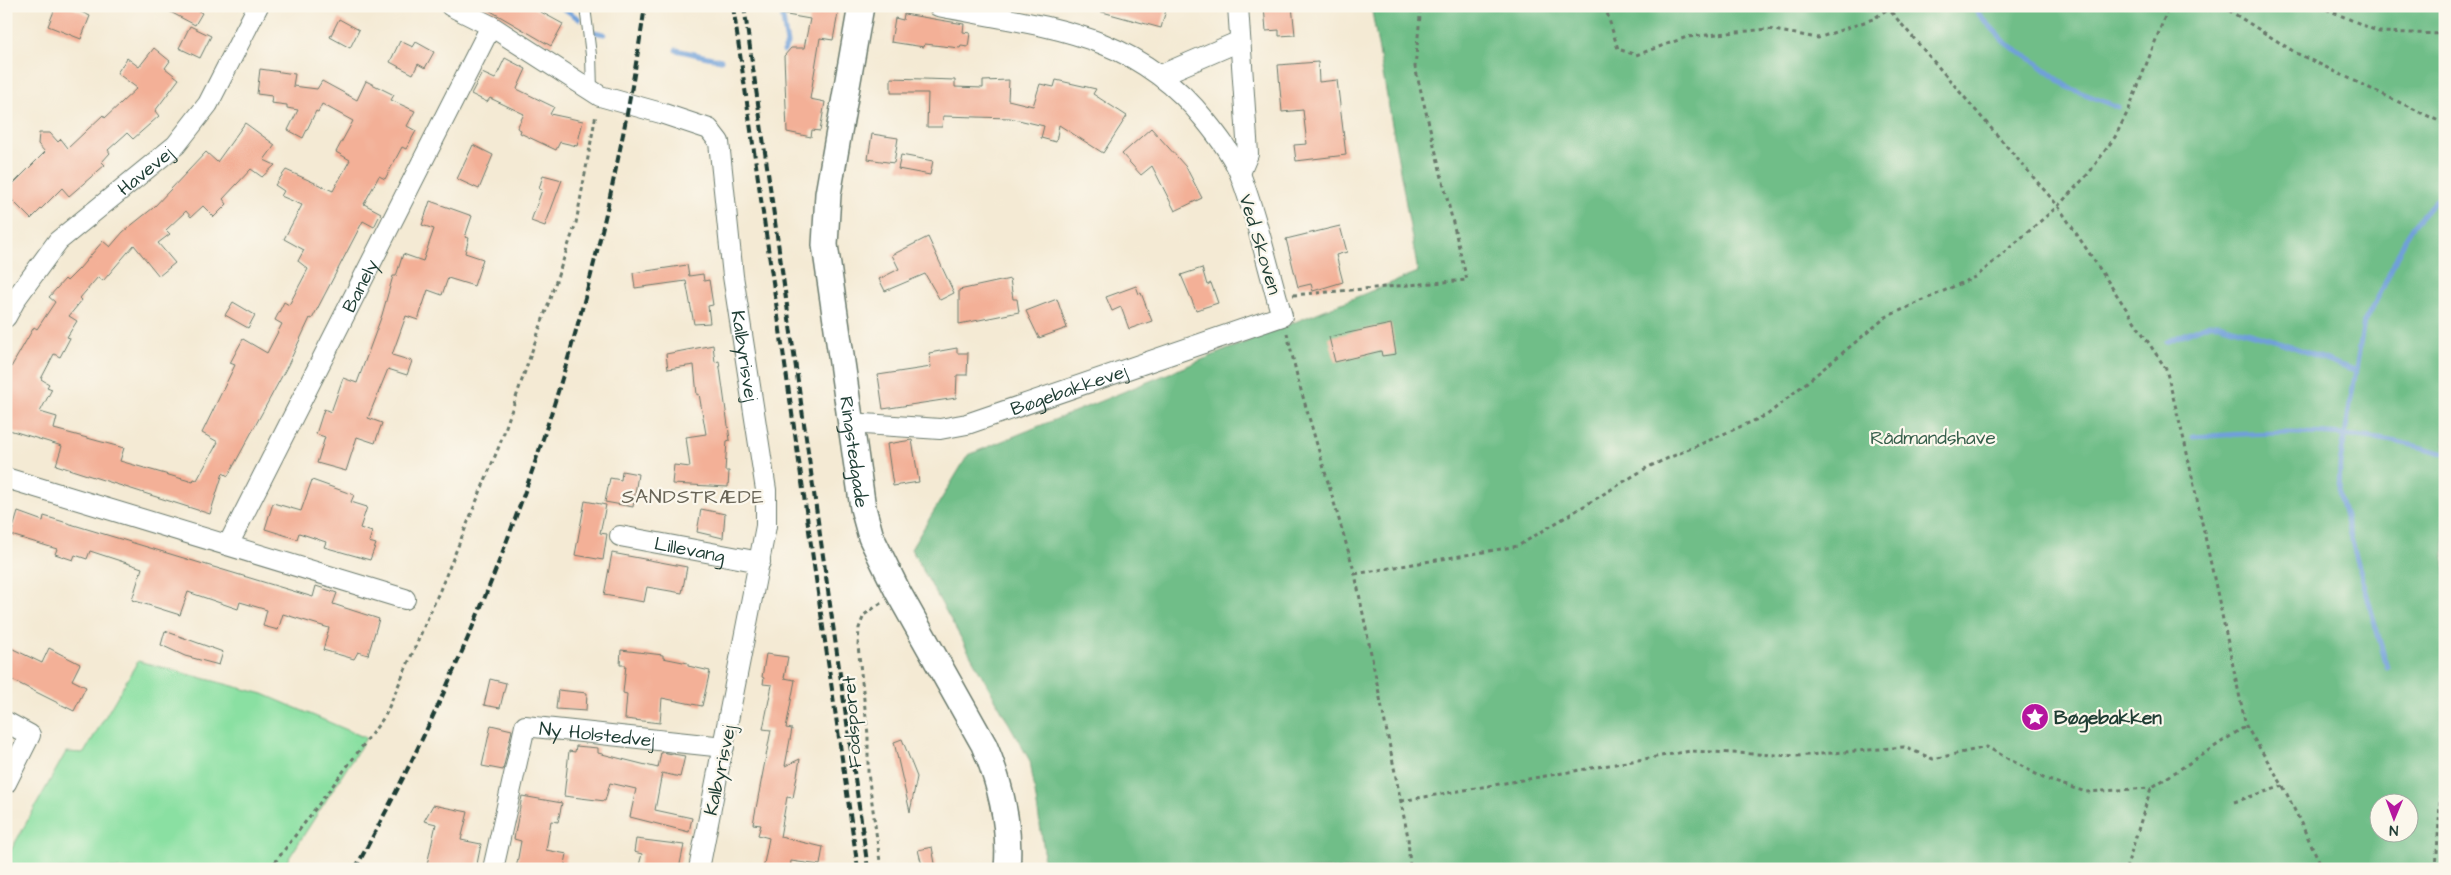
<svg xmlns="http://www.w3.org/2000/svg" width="2451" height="875" font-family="'Architects Daughter',sans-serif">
<rect width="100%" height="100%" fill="#fbf7ec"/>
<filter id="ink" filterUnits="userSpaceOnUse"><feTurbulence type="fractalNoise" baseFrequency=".02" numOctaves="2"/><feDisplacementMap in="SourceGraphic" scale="10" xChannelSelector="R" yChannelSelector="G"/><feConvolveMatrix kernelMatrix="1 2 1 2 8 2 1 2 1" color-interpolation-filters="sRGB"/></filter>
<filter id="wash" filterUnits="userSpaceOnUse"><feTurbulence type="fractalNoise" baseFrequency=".0096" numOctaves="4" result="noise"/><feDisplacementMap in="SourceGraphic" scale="20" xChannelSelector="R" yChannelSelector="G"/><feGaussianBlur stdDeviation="1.12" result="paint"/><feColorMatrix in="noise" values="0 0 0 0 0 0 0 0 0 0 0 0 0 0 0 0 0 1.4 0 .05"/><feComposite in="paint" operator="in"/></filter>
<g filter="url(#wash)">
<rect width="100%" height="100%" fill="#f4ead4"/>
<path fill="#8ae0a2" stroke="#548e6b" d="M 138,661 L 263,694 L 366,738 L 282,869 L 6,869 L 6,859 L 66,752 L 84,753 Z"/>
<path fill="#6fbe88" stroke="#477e5e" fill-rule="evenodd" d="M 1371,6 L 2445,6 L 2445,869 L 1042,869 L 1044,850 L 1030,761 L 911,549 L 968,455 L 1418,272 ZM 2378,802 L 2408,802 L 2408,832 L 2378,832 Z"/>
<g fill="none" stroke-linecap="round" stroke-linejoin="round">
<path stroke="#6fa0d9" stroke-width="5" d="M 560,6 L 579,19
M 781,6 L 787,44 L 784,51
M 1971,6 L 2008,45 L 2037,63 L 2069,88 L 2118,107
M 594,32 L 604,34
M 676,50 L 721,60
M 2166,342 L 2209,324 L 2219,324 L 2277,341 L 2354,370
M 2193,437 C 2278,431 2363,428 2445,454
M 2387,667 L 2339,495 L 2340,464 L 2364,322 L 2381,292 L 2405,239 L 2414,225 L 2445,190"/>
</g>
<g id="blocks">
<path fill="#f3b097" d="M 56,6 L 68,6 L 90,16 L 81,39 L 48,26 Z
M 159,6 L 190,6 L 202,13 L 195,25 Z
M 482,6 L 530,6 L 563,24 L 551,46 Z
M 782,6 L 839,8 L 833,40 L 820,38 L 810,99 L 825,102 L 820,131 L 812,130 L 811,137 L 787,132 L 784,56 L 791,48 L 804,48 L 810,19 L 781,14 Z
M 1095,6 L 1156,6 L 1166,10 L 1161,28 L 1095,10 Z
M 1264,6 L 1292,6 L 1295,35 L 1279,36 L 1279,30 L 1266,31 Z
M 904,14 L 964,24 L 963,32 L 970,33 L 968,47 L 961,46 L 960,48 L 925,44 L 924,47 L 891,42 L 895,18 L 903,20 Z
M 339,19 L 359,30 L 350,48 L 330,37 Z
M 190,26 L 211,36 L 200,58 L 179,48 Z
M 400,41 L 413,47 L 416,42 L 434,52 L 425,68 L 418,64 L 413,74 L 390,62 Z
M 154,48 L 170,61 L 165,68 L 179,79 L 155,111 L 159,116 L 133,139 L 127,133 L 108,150 L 110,153 L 102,162 L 105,165 L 69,196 L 62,188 L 31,219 L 12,200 L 6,191 L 45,152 L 38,144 L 39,133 L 50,133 L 58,142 L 61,139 L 68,148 L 103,115 L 105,118 L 137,88 L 117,73 L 127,58 L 139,67 Z
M 505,58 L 526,69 L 517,89 L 554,107 L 550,114 L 583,121 L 577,146 L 560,142 L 556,150 L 520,133 L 521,130 L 517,128 L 524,114 L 490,98 L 487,102 L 471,94 L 482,73 L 495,79 Z
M 1318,62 L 1319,82 L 1337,80 L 1346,155 L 1296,161 L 1294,145 L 1307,144 L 1303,110 L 1282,112 L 1278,65 Z
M 260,69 L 295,74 L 293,86 L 317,89 L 322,81 L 357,100 L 366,81 L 394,95 L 391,100 L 415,111 L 407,126 L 416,131 L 406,149 L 402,147 L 385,179 L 379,176 L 364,204 L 381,213 L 374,227 L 363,221 L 312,319 L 310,318 L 288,365 L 228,476 L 223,473 L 210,514 L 56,465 L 62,446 L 6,429 L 6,376 L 34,327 L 37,329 L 55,302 L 49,297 L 65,279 L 67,281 L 79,269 L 103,241 L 110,247 L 123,232 L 153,208 L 206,152 L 217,162 L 245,123 L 275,145 L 264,160 L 275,165 L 262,177 L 251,169 L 223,199 L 227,204 L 214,217 L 203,206 L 191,217 L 186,211 L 166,230 L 170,234 L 158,243 L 175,263 L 159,276 L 134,245 L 103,281 L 98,277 L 80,298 L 82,300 L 69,316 L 77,321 L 67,337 L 70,338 L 60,357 L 54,354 L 41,379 L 49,384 L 47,387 L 52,389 L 40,412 L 57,417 L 54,429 L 124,448 L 120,461 L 193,482 L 194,479 L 197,480 L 218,442 L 202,433 L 235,365 L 230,363 L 243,339 L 267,353 L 282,324 L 275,320 L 284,302 L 289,305 L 308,269 L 298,261 L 304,250 L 284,239 L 302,205 L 281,196 L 284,191 L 275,185 L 286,170 L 333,191 L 350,160 L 336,152 L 353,121 L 322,104 L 318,112 L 316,111 L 303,138 L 288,130 L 298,110 L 287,108 L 287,105 L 271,103 L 272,96 L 257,94 Z
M 891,78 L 955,80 L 955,87 L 983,88 L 983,81 L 1009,80 L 1008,100 L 1033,106 L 1040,84 L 1054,87 L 1056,80 L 1096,89 L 1093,94 L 1127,116 L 1103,153 L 1059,125 L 1056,142 L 1041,138 L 1044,126 L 1010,118 L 943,116 L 942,127 L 927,127 L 928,93 L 891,93 Z
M 1151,128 L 1186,167 L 1202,198 L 1175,211 L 1152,166 L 1141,175 L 1122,154 Z
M 872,134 L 898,138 L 894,163 L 868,159 Z
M 473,145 L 493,155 L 479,189 L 457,179 Z
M 901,155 L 933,161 L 930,175 L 898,169 Z
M 543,175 L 562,180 L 545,226 L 531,221 L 542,190 L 539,189 Z
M 430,201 L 472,216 L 465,237 L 469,238 L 465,253 L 483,259 L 474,286 L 448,278 L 442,295 L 428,290 L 418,320 L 406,316 L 392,355 L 412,361 L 407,375 L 388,369 L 368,418 L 382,423 L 375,443 L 357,437 L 346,471 L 317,463 L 325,437 L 316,434 L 324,409 L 331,412 L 343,378 L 357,383 L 382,315 L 393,276 L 396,276 L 403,254 L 423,261 L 434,229 L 422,225 Z
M 1340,226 L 1347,252 L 1336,255 L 1343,282 L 1313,291 L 1311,284 L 1298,287 L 1286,239 Z
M 928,237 L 954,293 L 940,300 L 925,274 L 885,291 L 879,279 L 899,269 L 892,255 Z
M 687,265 L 689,276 L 703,274 L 704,281 L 709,280 L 713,305 L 708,306 L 710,323 L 694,324 L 686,281 L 635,288 L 633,273 Z
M 1202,268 L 1207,285 L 1211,283 L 1218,303 L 1196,310 L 1181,275 Z
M 1010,279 L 1013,299 L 1017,299 L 1019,312 L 959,324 L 959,290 Z
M 1136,286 L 1139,294 L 1141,293 L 1152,321 L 1129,329 L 1121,307 L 1112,311 L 1106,297 Z
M 1057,299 L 1067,328 L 1039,338 L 1026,311 Z
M 233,302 L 255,315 L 248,328 L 225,315 Z
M 1391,324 L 1396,354 L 1382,356 L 1381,351 L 1335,362 L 1329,337 Z
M 713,345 L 715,362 L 719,361 L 730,440 L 727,441 L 725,471 L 729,471 L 728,487 L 672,484 L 674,465 L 690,467 L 686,437 L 706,434 L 699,394 L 697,395 L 694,365 L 668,369 L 666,354 Z
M 957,348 L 957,353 L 968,353 L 967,375 L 957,375 L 956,398 L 883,409 L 878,375 L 931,367 L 929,353 Z
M 912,440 L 919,482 L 893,486 L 887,444 Z
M 622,471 L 638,474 L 633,507 L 605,502 L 610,478 L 621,480 Z
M 312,480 L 354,495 L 351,502 L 367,507 L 360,528 L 372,532 L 369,542 L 376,544 L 370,560 L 324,547 L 326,542 L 299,533 L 297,539 L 265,529 L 273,503 L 301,511 Z
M 585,501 L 606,505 L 600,533 L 607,534 L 603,560 L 575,555 Z
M 701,509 L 725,514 L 723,538 L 697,532 Z
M 18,512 L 43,521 L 44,516 L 313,597 L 316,586 L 337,593 L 333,604 L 379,619 L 368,655 L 358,652 L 354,659 L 323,650 L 329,628 L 283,614 L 278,630 L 263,626 L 267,610 L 240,602 L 238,609 L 188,592 L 180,615 L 132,600 L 142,568 L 90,551 L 87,559 L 75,555 L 73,560 L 55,554 L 57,549 L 11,535 Z
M 612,553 L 687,567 L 682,593 L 647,587 L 644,602 L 604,595 Z
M 165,631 L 223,652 L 219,665 L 185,656 L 161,645 Z
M 11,648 L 42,663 L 49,648 L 80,664 L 72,680 L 86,687 L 74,711 L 6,677 L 6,657 Z
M 621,650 L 663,655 L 663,658 L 688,663 L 688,666 L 710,671 L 702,706 L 662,698 L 660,723 L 625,719 L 627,694 L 623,693 L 626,665 L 620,665 Z
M 766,654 L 788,657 L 784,678 L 795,680 L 786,728 L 792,729 L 785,766 L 800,759 L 793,798 L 787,797 L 780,837 L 823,847 L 820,865 L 791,861 L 790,869 L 763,869 L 769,838 L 758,835 L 761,825 L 753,824 L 771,730 L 763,729 L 772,685 L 763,684 L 764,678 L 762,677 Z
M 490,679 L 506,683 L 500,708 L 484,705 Z
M 558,690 L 587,693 L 586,711 L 556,709 Z
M 491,725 L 512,730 L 503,770 L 482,766 Z
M 902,739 L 917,777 L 910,812 L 894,742 Z
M 576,746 L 598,748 L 598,753 L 658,768 L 661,752 L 685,756 L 680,777 L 662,773 L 655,810 L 692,818 L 689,832 L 630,817 L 636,789 L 610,783 L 605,801 L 564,796 L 569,751 L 575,752 Z
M 522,796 L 562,803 L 558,822 L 551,821 L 546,850 L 567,854 L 564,869 L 516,869 L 521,841 L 514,839 Z
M 433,805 L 468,812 L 461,840 L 481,844 L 476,869 L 426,869 L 436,824 L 424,821 Z
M 636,839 L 684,845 L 679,869 L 638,869 L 642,854 L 634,852 Z
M 932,847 L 936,869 L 923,869 L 918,850 Z"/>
</g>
</g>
<g filter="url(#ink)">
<use href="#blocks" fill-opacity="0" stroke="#6a7a6c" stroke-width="1"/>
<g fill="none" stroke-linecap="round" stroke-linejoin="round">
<g stroke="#6a7a6c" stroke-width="12">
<path id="service" d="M 585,7 L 591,55 L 592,91"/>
</g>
<g stroke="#6a7a6c" stroke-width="22">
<g id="minor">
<path id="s1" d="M 451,6 L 491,26 L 600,96 L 661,113 L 709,129 L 719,142 L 733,276 L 766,490 L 766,526 L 699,869"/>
<path d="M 1238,6 L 1248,154 L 1240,173"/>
<path d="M 1161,75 L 1240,41"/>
<path id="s2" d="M 6,317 L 17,297 L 58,241 L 176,145 L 208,104 L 258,6"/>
<path id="s3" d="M 849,423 L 940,429 L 967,424 L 1282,316 C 1268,269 1258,220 1240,174 C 1233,155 1218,136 1205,120 C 1133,30 1043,27 938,6"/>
<path d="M 6,478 L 405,599"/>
<path id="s4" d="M 620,536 L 760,562"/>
<path id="s5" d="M 228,545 L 491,26"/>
<path d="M 6,722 L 30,735 L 6,783"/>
<path id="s6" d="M 493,869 L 525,726 L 724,747"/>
</g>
</g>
<g stroke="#6a7a6c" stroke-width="28">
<g id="tertiary">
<path id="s7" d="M 861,6 L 828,194 L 825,245 L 863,508 L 871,537 L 898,592 L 984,745 C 1001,785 1011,825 1007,869"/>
</g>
</g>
<path stroke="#6a7a6c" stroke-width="3" stroke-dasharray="4 4" stroke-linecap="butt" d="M 1605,6 L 1618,49 L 1636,55 L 1687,37 L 1768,29 L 1818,38 L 1873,19 L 1888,9
M 1886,6 L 2058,206 L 2166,369 L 2185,444 L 2246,726 L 2283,786 L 2323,869
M 2222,6 L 2296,53 L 2445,124
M 2319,6 L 2379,32 L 2445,34
M 1293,295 L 1467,280 L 1415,67 L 1421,6
M 1287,333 L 1298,380 L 1355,574 L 1408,837 L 1410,869
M 1355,574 L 1518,546 L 1648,467 L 1767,415 L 1886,317 L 1977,276 L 2058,206 L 2089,173 L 2115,137 L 2129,109 L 2169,6
M 881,603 L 864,615 L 859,628 L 858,646 L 868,735 L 868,773 L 881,869
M 1401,801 L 1690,751 L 1797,756 L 1904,747 L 1933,759 L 1987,747 L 2045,779 L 2086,792 L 2151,788
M 2234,802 L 2283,786
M 270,869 L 385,716 L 440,590 L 500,444 L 576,223 L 596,114
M 2126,869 L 2151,788 L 2246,726
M 2436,869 L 2445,723"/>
<use href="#service" stroke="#fff" stroke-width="10"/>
<use href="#minor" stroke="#fff" stroke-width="20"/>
<use href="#tertiary" stroke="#fff" stroke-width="25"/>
<path stroke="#1f3d34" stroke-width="4" stroke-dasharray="8 4" stroke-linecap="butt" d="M 733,6 L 858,869
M 744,6 L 868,869
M 355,869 C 503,602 601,308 645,6"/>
</g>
</g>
<defs>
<g id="sight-disc" transform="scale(1.4375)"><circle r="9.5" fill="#b5179e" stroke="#fbf7ec"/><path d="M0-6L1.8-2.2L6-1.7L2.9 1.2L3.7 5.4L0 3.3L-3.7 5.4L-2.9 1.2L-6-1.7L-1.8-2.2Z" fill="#fff"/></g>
</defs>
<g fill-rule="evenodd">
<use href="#sight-disc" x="2035" y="717"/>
</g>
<g text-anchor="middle" stroke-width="4.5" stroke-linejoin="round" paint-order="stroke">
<g font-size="19" fill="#1f3d34" stroke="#fbf7ec">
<text dy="7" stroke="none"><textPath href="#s2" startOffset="204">Havevej</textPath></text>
<text transform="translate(1261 244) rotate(73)" y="7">Ved Skoven</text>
<text dy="7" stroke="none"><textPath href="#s5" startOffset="291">Banely</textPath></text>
<text dy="7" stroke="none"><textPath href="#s1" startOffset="520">Kalbyrisvej</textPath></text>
<text dy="7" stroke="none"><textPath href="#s3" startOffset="226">Bøgebakkevej</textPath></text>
<text dy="7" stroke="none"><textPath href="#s7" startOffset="451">Ringstedgade</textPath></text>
<text dy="7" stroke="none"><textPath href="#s4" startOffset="71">Lillevang</textPath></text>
<text transform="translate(851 722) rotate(-94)" y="7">Fodsporet</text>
<text dy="7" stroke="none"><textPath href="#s6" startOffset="219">Ny Holstedvej</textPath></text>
<text transform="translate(719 770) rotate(-78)" y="7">Kalbyrisvej</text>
</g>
<g font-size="19" fill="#345e4a" stroke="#fbf7ec">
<text x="1933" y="444">Rådmandshave</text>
</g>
<g font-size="19" font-weight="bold" fill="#1f3d34" stroke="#fbf7ec" text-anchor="start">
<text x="2054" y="724">Bøgebakken</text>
</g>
<g font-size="20" letter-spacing="1" fill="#696557" stroke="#fbf7ec">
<text x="693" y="503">SANDSTRÆDE</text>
</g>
</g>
<rect width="2451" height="875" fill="none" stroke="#fbf7ec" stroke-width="25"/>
<g transform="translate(2394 818) rotate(181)"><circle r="24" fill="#fbf7ec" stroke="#a3ada2"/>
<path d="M0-4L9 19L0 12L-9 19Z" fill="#b5179e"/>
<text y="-8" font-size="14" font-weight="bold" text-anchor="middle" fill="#1f3d34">N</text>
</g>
</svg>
